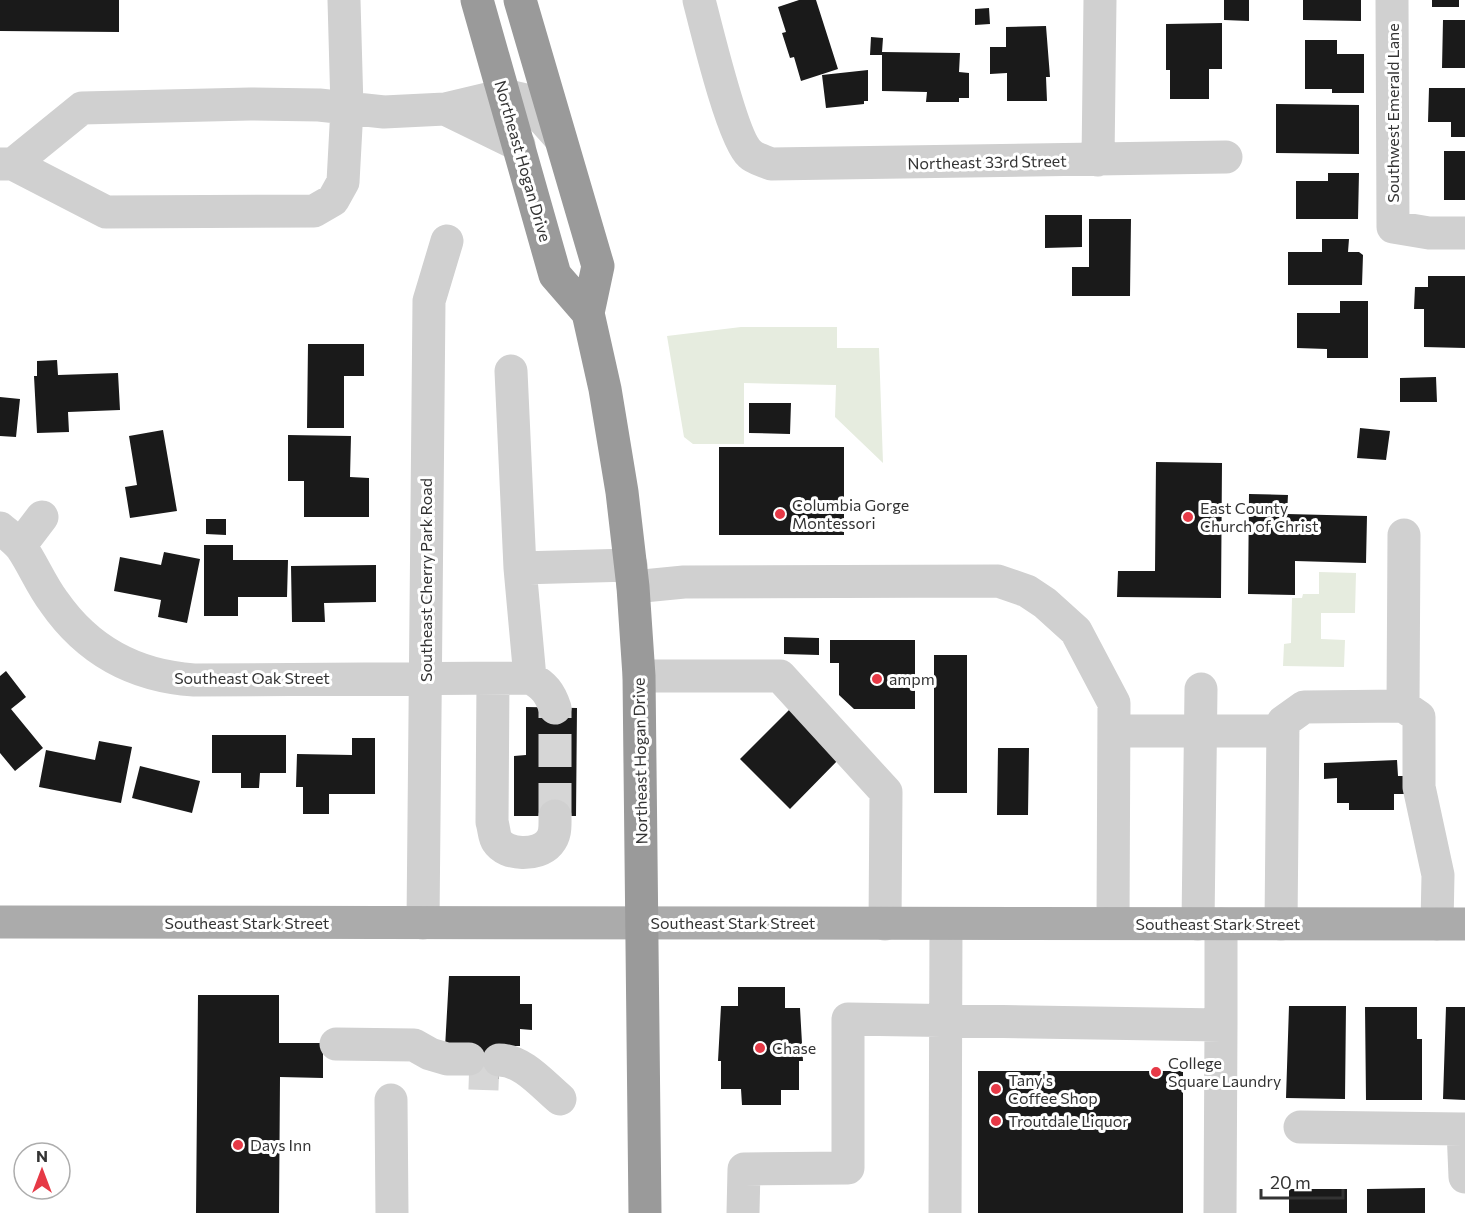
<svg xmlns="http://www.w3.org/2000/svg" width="1465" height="1213" font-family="Commissioner,sans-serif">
<rect width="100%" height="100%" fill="#fff"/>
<path fill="#e6ecdf" d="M 741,327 L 837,327 L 837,348 L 879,348 L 883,463 L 835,417 L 836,385 L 744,383 L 744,444 L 693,444 L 684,437 L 667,336 Z
M 1319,572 L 1356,573 L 1355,613 L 1321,613 L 1321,639 L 1345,640 L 1344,667 L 1283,666 L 1284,644 L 1291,643 L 1292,598 L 1302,598 L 1303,594 L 1319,594 Z"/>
<path fill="#1a1a1a" d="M 0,0 L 119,0 L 119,32 L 0,31 Z
M 799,0 L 816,0 L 838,69 L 801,81 L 794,57 L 790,58 L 782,33 L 786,32 L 778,7 Z
M 1224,0 L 1249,0 L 1249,21 L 1224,20 Z
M 1303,0 L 1361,0 L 1361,21 L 1303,20 Z
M 1432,0 L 1459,0 L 1459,7 L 1432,7 Z
M 989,8 L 990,24 L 975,25 L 975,9 Z
M 1443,20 L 1465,20 L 1465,68 L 1442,68 Z
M 1222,23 L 1222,69 L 1209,69 L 1209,99 L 1170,99 L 1170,70 L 1166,70 L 1166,24 Z
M 1046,26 L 1050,77 L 1046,77 L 1047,101 L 1007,101 L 1007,73 L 990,74 L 990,47 L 1006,47 L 1006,27 Z
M 871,37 L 883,38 L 882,52 L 960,53 L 959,72 L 969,73 L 969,98 L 959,98 L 959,102 L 926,102 L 927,92 L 882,91 L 882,55 L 870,55 Z
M 1305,40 L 1337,40 L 1337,54 L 1364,54 L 1364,93 L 1332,93 L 1332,89 L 1305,89 Z
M 868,70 L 868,101 L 864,101 L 864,104 L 826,108 L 822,75 Z
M 1429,88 L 1465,88 L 1465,137 L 1451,137 L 1451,122 L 1428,122 Z
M 1276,104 L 1359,105 L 1359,154 L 1276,153 Z
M 1444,151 L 1465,151 L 1465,200 L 1444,200 Z
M 1328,173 L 1359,173 L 1358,219 L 1296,219 L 1296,181 L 1328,181 Z
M 1045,215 L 1082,215 L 1082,247 L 1045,248 Z
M 1089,219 L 1131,219 L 1130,296 L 1072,296 L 1072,267 L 1089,267 Z
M 1322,239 L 1349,239 L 1348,252 L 1359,252 L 1363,255 L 1362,285 L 1288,285 L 1288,252 L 1322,252 Z
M 1428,276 L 1465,276 L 1465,348 L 1424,347 L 1424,309 L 1414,309 L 1415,287 L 1428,287 Z
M 1340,301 L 1368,301 L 1368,358 L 1327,358 L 1327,349 L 1297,348 L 1297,313 L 1340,313 Z
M 308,344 L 364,344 L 364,376 L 344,376 L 344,428 L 307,428 Z
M 57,360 L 58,375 L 118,373 L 120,410 L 68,412 L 69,432 L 37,433 L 34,376 L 37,376 L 37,361 Z
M 1436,377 L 1437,402 L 1400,402 L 1400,378 Z
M 0,397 L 20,399 L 16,437 L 0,436 Z
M 749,403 L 791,403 L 790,434 L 749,433 Z
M 1360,428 L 1390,431 L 1386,460 L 1357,458 Z
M 163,430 L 177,511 L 130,518 L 125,487 L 137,485 L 129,436 Z
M 288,435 L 351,436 L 350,477 L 369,478 L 369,517 L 304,517 L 304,481 L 288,481 Z
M 719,447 L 844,447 L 844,535 L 719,535 Z
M 1156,462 L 1222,463 L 1221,598 L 1117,597 L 1118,571 L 1155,571 Z
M 1249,494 L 1288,495 L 1287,514 L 1367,516 L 1366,563 L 1295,561 L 1295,595 L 1248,594 Z
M 206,519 L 226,519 L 226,535 L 206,534 Z
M 204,545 L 233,545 L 233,560 L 288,560 L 287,597 L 238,597 L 238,616 L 204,616 Z
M 164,552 L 200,559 L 187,623 L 158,617 L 161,600 L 114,591 L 120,557 L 161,565 Z
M 376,565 L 376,602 L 324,603 L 325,622 L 292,622 L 291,566 Z
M 784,637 L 819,638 L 819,655 L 784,654 Z
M 830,640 L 915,640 L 915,709 L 854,709 L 839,695 L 839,663 L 830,663 Z
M 934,655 L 967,655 L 967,793 L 934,793 Z
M 6,671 L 26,697 L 11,709 L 43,748 L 15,771 L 0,753 L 0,676 Z
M 526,707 L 577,708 L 576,816 L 514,816 L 514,756 L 526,755 Z
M 792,707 L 842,756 L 790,809 L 740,759 Z
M 212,735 L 286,735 L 286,773 L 260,773 L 259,788 L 241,788 L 241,773 L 212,773 Z
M 352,738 L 375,738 L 375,794 L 329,794 L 329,814 L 303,814 L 303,787 L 296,787 L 297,754 L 352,755 Z
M 99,741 L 132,747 L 121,803 L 39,787 L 46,750 L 95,760 Z
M 998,748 L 1029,748 L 1028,815 L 997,815 Z
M 1397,760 L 1398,776 L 1411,776 L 1412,794 L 1394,794 L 1394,810 L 1349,810 L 1349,803 L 1337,803 L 1337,778 L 1324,779 L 1324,763 Z
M 140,766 L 200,781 L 192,813 L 132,798 Z
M 449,976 L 520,976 L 520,1004 L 532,1004 L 532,1030 L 520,1029 L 520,1046 L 499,1046 L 499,1079 L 469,1079 L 469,1048 L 445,1048 Z
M 738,987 L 785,987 L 785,1008 L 800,1008 L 803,1061 L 799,1061 L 799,1090 L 781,1090 L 781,1105 L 742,1105 L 741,1089 L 721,1089 L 721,1061 L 718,1061 L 721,1006 L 738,1006 Z
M 198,995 L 279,995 L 279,1043 L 323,1043 L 323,1078 L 280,1077 L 279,1213 L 196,1213 Z
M 1289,1006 L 1346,1006 L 1345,1099 L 1286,1098 Z
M 1365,1007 L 1417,1007 L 1417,1039 L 1422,1039 L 1422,1100 L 1366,1100 Z
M 1446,1007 L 1465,1007 L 1465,1100 L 1443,1099 Z
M 978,1071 L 1183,1071 L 1183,1213 L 978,1213 Z
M 1425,1188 L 1425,1213 L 1367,1213 L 1367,1189 Z
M 1289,1189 L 1347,1189 L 1347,1213 L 1289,1213 Z"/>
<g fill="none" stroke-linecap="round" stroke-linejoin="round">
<path stroke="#d6d6d6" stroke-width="33" stroke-dasharray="33 16" stroke-linecap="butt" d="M 555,816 L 555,708
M 469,1073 L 499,1074"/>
<path stroke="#d0d0d0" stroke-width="33" d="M 699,0 C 706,27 733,140 750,154 C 755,159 765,161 771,164 L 1226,157
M 1392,0 L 1393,227 L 1429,233 L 1465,233
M 445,109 L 519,145
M 1098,160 L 1100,0
M 0,164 L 13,164 L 106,212 L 314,211 L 333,200 L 343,182 L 347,108 L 344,0
M 13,164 L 82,108 L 250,104 L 319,105 L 384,112 L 445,109 L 504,95 L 526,100 L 560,138
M 511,371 L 520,568 L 631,565
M 0,528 C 7,534 15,540 21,547 C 33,564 41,585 54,602 C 88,651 135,676 194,680 L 530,678 L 520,568
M 20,546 L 42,517
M 633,587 L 684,582 L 998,581 L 1027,591 L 1045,603 L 1076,631 L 1114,703 L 1113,923
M 639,676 L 780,676 L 886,792 L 885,924
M 530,678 C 544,685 550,693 555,708
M 493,679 L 492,822 C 494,828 494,837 497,841 C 506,856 538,856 549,843 C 556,835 555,826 555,816
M 1403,706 L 1404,535
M 1114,731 L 1283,731
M 423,923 L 429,301 L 447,241
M 1198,924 L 1201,689
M 1281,924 L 1283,722 L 1304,707 L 1403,706 L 1419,717 L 1419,787 L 1438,875 L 1437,924
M 336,1044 L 414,1045 L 430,1054 L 447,1059 L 469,1059
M 499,1060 C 523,1060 543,1085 560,1099
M 391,1100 L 392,1213
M 1300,1127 L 1463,1129 L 1465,1177
M 743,1213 L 744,1169 L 848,1168 L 848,1019 L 1221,1025 L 1221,924
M 945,1213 L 946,924
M 1220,1213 L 1221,1025"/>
<path stroke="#ababab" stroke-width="33" d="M 0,922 L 1465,924"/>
<path stroke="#9a9a9a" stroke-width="33" d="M 477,0 L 555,275 L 588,313
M 520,0 L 598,266 L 588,313 L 605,389 L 622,492 L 633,587 L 639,676 L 645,1213"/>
</g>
<g fill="#e63946" stroke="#fff" stroke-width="2">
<circle cx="780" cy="514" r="6"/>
<circle cx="1188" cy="517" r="6"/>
<circle cx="877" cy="679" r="6"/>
<circle cx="760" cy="1048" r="6"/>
<circle cx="1156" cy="1072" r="6"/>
<circle cx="996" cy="1089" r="6"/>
<circle cx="996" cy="1121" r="6"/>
<circle cx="238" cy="1145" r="6"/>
</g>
<g text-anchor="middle" stroke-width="6" stroke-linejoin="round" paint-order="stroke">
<g font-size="16" fill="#333" stroke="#fff">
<text transform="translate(1393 113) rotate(-90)" y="6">Southwest Emerald Lane</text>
<text transform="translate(523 161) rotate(74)" y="6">Northeast Hogan Drive</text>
<text transform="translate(987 162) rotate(-1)" y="6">Northeast 33rd Street</text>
<text transform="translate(426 580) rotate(-90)" y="6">Southeast Cherry Park Road</text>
<text x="252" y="684">Southeast Oak Street</text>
<text transform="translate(640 761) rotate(-91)" y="6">Northeast Hogan Drive</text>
<text x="247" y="929">Southeast Stark Street</text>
<text x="733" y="929">Southeast Stark Street</text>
<text x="1218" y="930">Southeast Stark Street</text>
</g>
<g font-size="16" fill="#333" stroke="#fff" text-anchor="start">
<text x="792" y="511">Columbia Gorge<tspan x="792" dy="18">Montessori</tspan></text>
<text x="1200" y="514">East County<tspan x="1200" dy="18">Church of Christ</tspan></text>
<text x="889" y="685">ampm</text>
<text x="772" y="1054">Chase</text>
<text x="1168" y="1069">College<tspan x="1168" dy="18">Square Laundry</tspan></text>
<text x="1008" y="1086">Tany's<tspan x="1008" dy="18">Coffee Shop</tspan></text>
<text x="1008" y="1127">Troutdale Liquor</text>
<text x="250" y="1151">Days Inn</text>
</g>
</g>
<g transform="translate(42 1171)"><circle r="28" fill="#ffffff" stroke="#adadad" stroke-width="1.5"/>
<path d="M0-4.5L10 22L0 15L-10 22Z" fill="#e63946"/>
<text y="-9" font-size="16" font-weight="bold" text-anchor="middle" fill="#333333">N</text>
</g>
<path d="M1261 1189v9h82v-9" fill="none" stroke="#333333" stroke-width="3"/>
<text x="1270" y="1189" font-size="18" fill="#333333" stroke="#ffffff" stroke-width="4.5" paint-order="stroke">20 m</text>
</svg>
